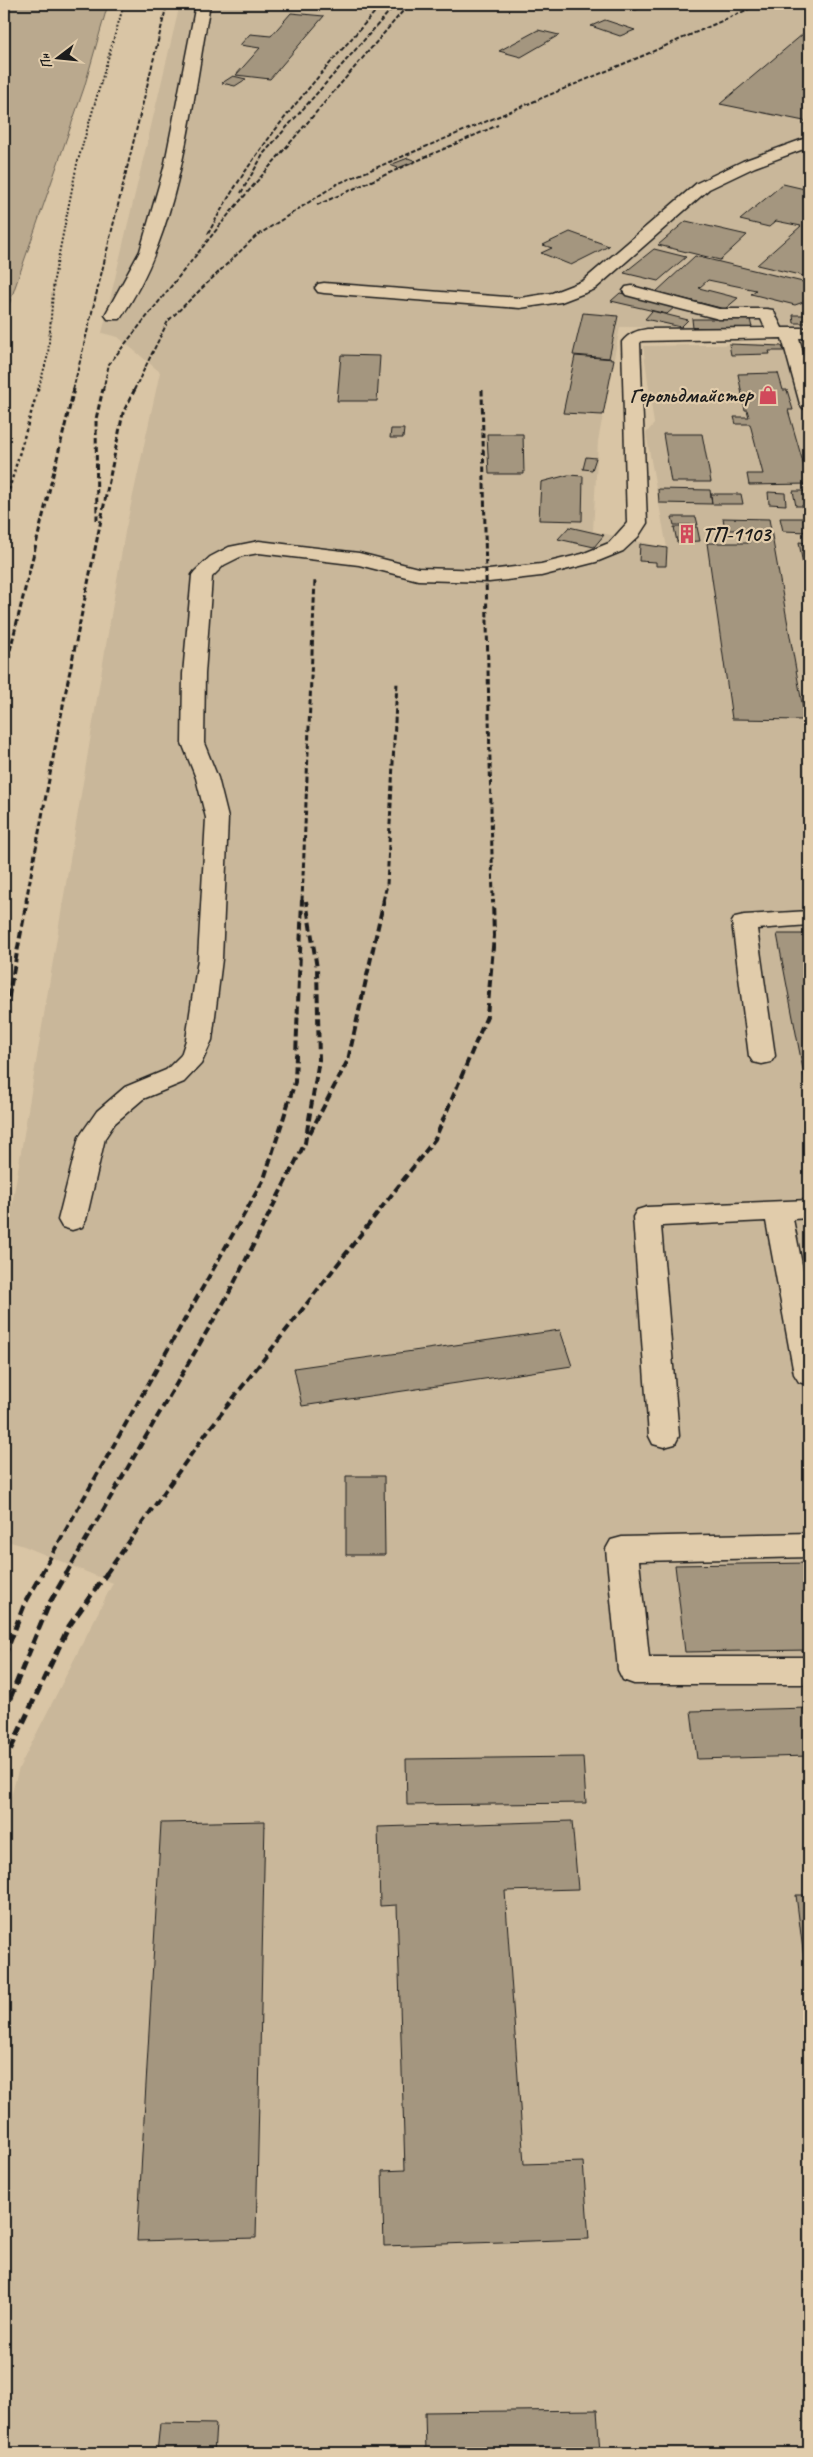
<svg xmlns="http://www.w3.org/2000/svg" width="813" height="2457" font-family="Caveat,sans-serif">
<rect width="100%" height="100%" fill="#d9c5a5"/>
<filter id="ink" filterUnits="userSpaceOnUse"><feTurbulence type="fractalNoise" baseFrequency=".02" numOctaves="2"/><feDisplacementMap in="SourceGraphic" scale="10" xChannelSelector="R" yChannelSelector="G"/><feConvolveMatrix kernelMatrix="1 2 1 2 8 2 1 2 1" color-interpolation-filters="sRGB"/></filter>
<g filter="url(#ink)">
<path fill="#c9b79a" fill-rule="evenodd" d="M 180,4 L 809,4 L 809,328 L 620,327 L 598,441 L 593,531 L 667,548 L 646,433 L 654,424 L 643,346 L 767,344 L 768,346 L 802,346 L 809,341 L 809,2453 L 4,2453 L 4,1821 L 19,1768 L 113,1583 L 24,1546 L 4,1540 L 4,1253 L 125,532 L 160,372 L 118,337 L 102,333 ZM 560,1330 L 571,1366 L 302,1405 L 294,1368 Z"/>
<path fill="#baa98e" stroke="#6b6255" d="M 4,4 L 108,4 L 84,88 L 4,319 Z"/>
<path fill="#a4967f" stroke="#1c1c1c" d="M 615,4 L 650,4 L 636,10 Z
M 291,13 L 324,16 L 270,79 L 236,75 L 260,48 L 240,45 L 250,34 L 271,36 Z
M 605,20 L 635,30 L 620,36 L 591,26 Z
M 809,29 L 809,122 L 720,104 Z
M 538,30 L 559,35 L 521,57 L 499,51 Z
M 233,76 L 246,79 L 235,86 L 222,83 Z
M 408,158 L 416,161 L 398,168 L 390,165 Z
M 783,184 L 809,190 L 804,195 L 809,196 L 808,277 L 757,265 L 801,226 L 776,221 L 769,227 L 740,220 Z
M 686,221 L 747,235 L 720,260 L 658,245 Z
M 570,232 L 609,246 L 571,265 L 541,253 L 552,248 L 543,245 Z
M 654,249 L 686,257 L 658,281 L 624,273 Z
M 695,256 L 807,283 L 804,286 L 809,288 L 809,300 L 795,305 L 751,294 L 756,290 L 708,280 L 699,288 L 738,298 L 725,309 L 656,292 Z
M 620,293 L 676,306 L 667,314 L 611,301 Z
M 652,311 L 688,320 L 681,327 L 645,319 Z
M 583,313 L 618,316 L 609,358 L 573,355 Z
M 793,315 L 809,315 L 809,323 L 794,323 Z
M 692,319 L 750,319 L 752,328 L 693,328 Z
M 729,344 L 782,346 L 784,351 L 769,351 L 770,354 L 731,355 Z
M 341,355 L 380,356 L 377,401 L 337,401 Z
M 575,356 L 614,359 L 603,415 L 563,413 Z
M 778,373 L 783,390 L 787,390 L 793,410 L 788,410 L 806,473 L 809,473 L 809,484 L 749,485 L 747,474 L 763,474 L 750,424 L 736,424 L 734,417 L 749,417 L 747,410 L 745,410 L 738,374 Z
M 391,429 L 404,429 L 403,438 L 390,438 Z
M 487,434 L 523,434 L 524,474 L 489,474 Z
M 663,434 L 702,434 L 711,482 L 671,482 Z
M 586,457 L 596,458 L 592,470 L 583,469 Z
M 568,475 L 583,476 L 582,521 L 539,520 L 541,482 Z
M 658,489 L 710,490 L 712,504 L 659,503 Z
M 793,491 L 809,491 L 809,506 L 796,506 Z
M 768,492 L 785,493 L 786,505 L 769,504 Z
M 711,494 L 741,494 L 743,504 L 712,504 Z
M 672,517 L 696,517 L 698,525 L 674,525 Z
M 723,518 L 769,519 L 805,720 L 732,719 L 707,543 L 749,543 L 747,530 L 725,530 Z
M 780,518 L 809,518 L 809,532 L 783,531 Z
M 569,527 L 604,535 L 594,547 L 558,539 Z
M 674,527 L 697,527 L 700,541 L 677,542 Z
M 799,542 L 809,543 L 809,600 Z
M 640,544 L 667,548 L 666,566 L 656,566 L 656,562 L 639,561 Z
M 777,934 L 809,934 L 809,1101 Z
M 560,1330 L 572,1366 L 302,1406 L 294,1368 Z
M 346,1476 L 384,1476 L 385,1555 L 346,1555 Z
M 809,1563 L 809,1650 L 685,1652 L 675,1565 Z
M 809,1708 L 809,1756 L 697,1759 L 691,1711 Z
M 583,1757 L 586,1803 L 407,1805 L 406,1759 Z
M 265,1821 L 256,2238 L 137,2241 L 161,1823 Z
M 572,1821 L 578,1889 L 505,1891 L 524,2164 L 583,2162 L 589,2239 L 384,2246 L 382,2171 L 405,2170 L 397,1905 L 380,1906 L 378,1827 Z
M 796,1895 L 809,1895 L 809,1999 Z
M 597,2410 L 600,2453 L 426,2453 L 425,2412 Z
M 160,2423 L 216,2424 L 214,2453 L 157,2453 Z"/>
<g fill="none" stroke-linecap="round" stroke-linejoin="round">
<g stroke="#1c1c1c" stroke-width="3">
<path id="minor" d="M 196,4 L 210,4 C 191,107 181,231 120,319 L 108,319 L 105,315 L 140,251 L 164,168 Z
M 809,137 L 809,147 L 755,167 L 709,189 L 595,289 L 561,302 L 520,308 L 324,293 L 318,292 L 315,288 L 318,284 L 324,283 L 520,298 L 552,293 L 583,281 L 697,183 L 743,161 Z
M 632,286 L 719,309 L 767,309 L 773,310 L 782,328 L 809,328 L 809,338 L 799,338 L 809,373 L 809,409 L 803,408 L 800,404 L 782,338 L 642,341 L 640,343 L 647,523 L 638,537 L 623,551 L 596,562 L 541,576 L 489,582 L 418,580 L 359,565 L 259,553 L 242,556 L 224,565 L 212,577 L 205,674 L 204,743 L 218,778 L 228,818 L 222,959 L 212,1040 L 201,1064 L 184,1082 L 143,1099 L 115,1123 L 105,1138 L 86,1220 L 82,1227 L 72,1230 L 62,1227 L 58,1220 L 79,1137 L 97,1111 L 125,1087 L 166,1070 L 181,1055 L 186,1040 L 198,959 L 206,818 L 196,778 L 182,743 L 183,674 L 192,575 L 195,571 L 210,557 L 229,547 L 259,541 L 359,553 L 418,568 L 489,570 L 541,564 L 582,554 L 609,543 L 627,523 L 622,342 C 629,333 636,331 647,329 L 765,328 L 761,319 L 719,319 L 626,295 L 623,291 L 626,287 Z
M 809,911 L 809,925 L 757,929 L 775,1056 L 771,1062 L 762,1064 L 753,1062 L 749,1056 L 732,922 L 735,917 L 744,915 Z
M 809,1200 L 809,1218 L 793,1219 L 809,1300 L 809,1385 L 799,1382 L 794,1374 L 766,1221 L 661,1226 L 679,1436 L 675,1444 L 664,1447 L 653,1444 L 649,1436 L 633,1217 L 637,1210 L 647,1207 Z
M 809,1533 L 809,1557 L 639,1561 L 649,1657 L 809,1657 L 809,1684 L 634,1684 L 623,1680 L 618,1670 L 606,1549 L 611,1540 L 622,1537 Z"/>
</g>
<path stroke="#1c1c1c" stroke-width="2" stroke-dasharray="2 2" stroke-linecap="butt" d="M 38,390 L 48,355 L 54,279 L 77,164 L 124,4"/>
<path stroke="#1c1c1c" stroke-width="2.5" stroke-dasharray="3 3" stroke-linecap="butt" d="M 4,507 L 38,389"/>
<use href="#minor" fill="#e1ccab" fill-rule="evenodd"/>
<path stroke="#1c1c1c" stroke-width="2" stroke-dasharray="4.5 2" stroke-linecap="butt" d="M 241,193 L 264,153 L 396,4
M 317,205 L 498,125
M 208,234 C 253,147 318,77 382,4
M 73,390 L 167,4
M 103,390 L 109,364 L 229,214 L 409,4
M 134,390 L 168,321 L 255,237 L 337,184 L 647,54 L 760,4"/>
<path stroke="#1c1c1c" stroke-width="3" stroke-dasharray="5.5 3" stroke-linecap="butt" d="M 482,390 L 493,901
M 97,520 L 96,419 L 103,389
M 4,675 L 74,389
M 26,901 L 65,695 L 123,413 L 135,389
M 302,901 L 315,579
M 383,901 L 387,885 L 397,682"/>
<path stroke="#1c1c1c" stroke-width="4" stroke-dasharray="8 4" stroke-linecap="butt" d="M 4,1021 L 27,900
M 310,1133 L 348,1060 L 384,900
M 41,1574 L 264,1179 L 295,1082 L 302,900
M 66,1574 L 228,1295 L 305,1143 L 319,1060 L 317,968 L 306,901
M 106,1574 L 207,1432 L 435,1139 L 487,1016 L 494,936 L 493,900"/>
<path stroke="#1c1c1c" stroke-width="5" stroke-dasharray="10 5" stroke-linecap="butt" d="M 4,1657 L 25,1603 L 42,1573
M 4,1713 L 49,1604 L 67,1573
M 4,1763 L 69,1626 L 107,1573"/>
</g>
</g>
<defs>
<g id="shop-bare" transform="scale(1.5)"><path d="M-5-2.5h2.3a2.7 3.5 0 0 1 5.4 0H5L5.5 6h-11ZM-1.5-2.5h3a1.5 2.3 0 0 0-3 0Z" fill="#d1495b" stroke="#e1ccab" stroke-width="2.5" paint-order="stroke"/></g>
<g id="building-bare" transform="scale(1.5)"><path d="M-4-6H4V6H1V3H-1V6H-4ZM-2.5-4.3h1.7v1.8h-1.7ZM.8-4.3h1.7v1.8H.8ZM-2.5-1h1.7V.8h-1.7ZM.8-1h1.7V.8H.8Z" fill="#d1495b" stroke="#e1ccab" stroke-width="2.5" paint-order="stroke"/></g>
</defs>
<g fill-rule="evenodd">
<use href="#shop-bare" x="768" y="395"/>
<use href="#building-bare" x="687" y="534"/>
</g>
<g text-anchor="middle" stroke-width="4.5" stroke-linejoin="round" paint-order="stroke">
<g font-size="21" font-weight="bold" fill="#1c1c1c" stroke="#e1ccab" text-anchor="end">
<text x="753" y="402">Герольдмайстер</text>
<text x="702" y="541" text-anchor="start">ТП-1103</text>
</g>
</g>
<rect width="813" height="2457" fill="none" stroke="#e1ccab" stroke-width="20"/>
<rect x="10" y="10" width="793" height="2437" fill="none" stroke="#1c1c1c" stroke-width="2" filter="url(#ink)"/>
<g transform="translate(58 58) rotate(254)" stroke="#e1ccab" stroke-width="4" paint-order="stroke">
<path d="M0-4L9 19L0 12L-9 19Z" fill="#1c1c1c"/>
<text y="-8" font-size="14" font-weight="bold" text-anchor="middle" fill="#1c1c1c">Пн</text>
</g>
</svg>
